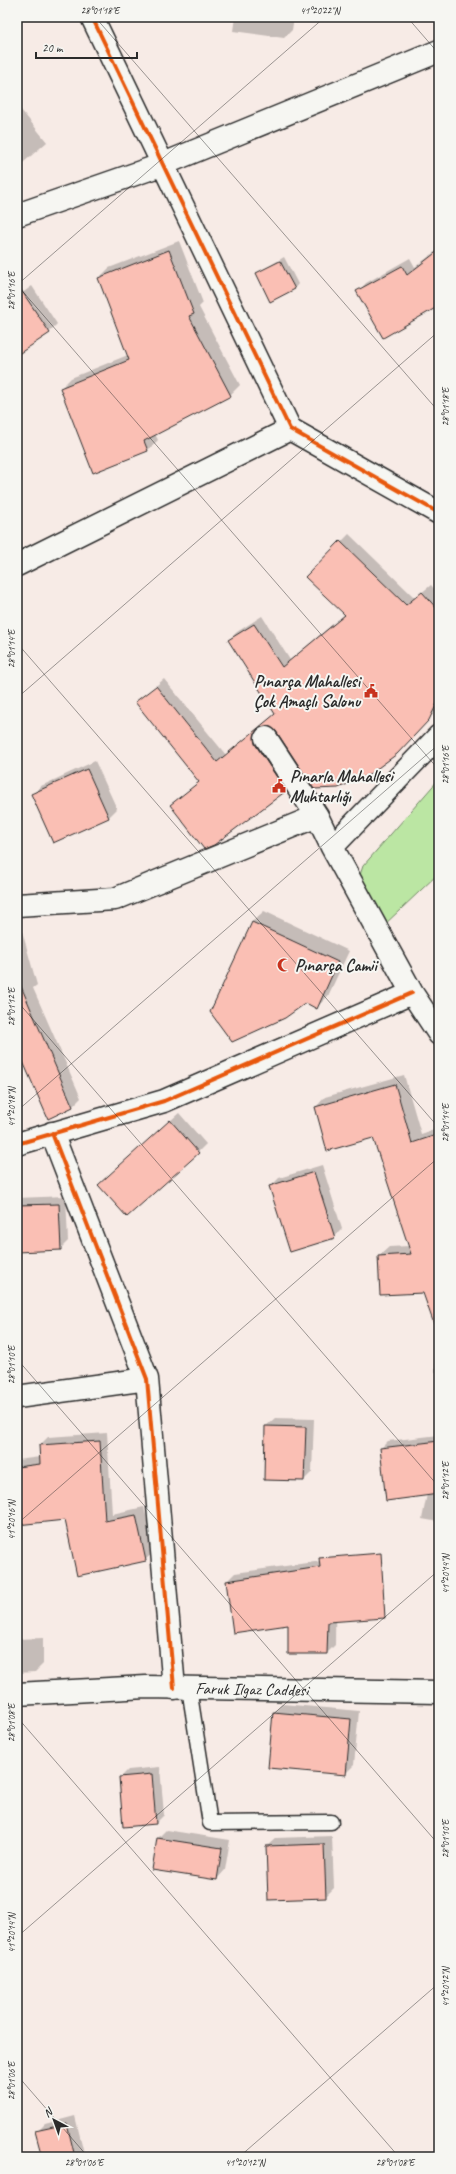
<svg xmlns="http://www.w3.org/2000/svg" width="456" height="2174" font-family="Caveat,sans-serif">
<rect width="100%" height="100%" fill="#f7ebe6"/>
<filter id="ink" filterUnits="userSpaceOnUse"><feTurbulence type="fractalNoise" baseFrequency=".025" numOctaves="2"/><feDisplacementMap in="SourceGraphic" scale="8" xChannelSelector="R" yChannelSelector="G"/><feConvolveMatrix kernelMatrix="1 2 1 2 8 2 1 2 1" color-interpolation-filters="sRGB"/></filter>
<g filter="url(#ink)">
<path fill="#bbe6a3" stroke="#738867" d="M 439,779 L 439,873 L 382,927 L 357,884 L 363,866 Z"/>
<path fill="#0003" d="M 235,17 L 294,17 L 292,30 L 284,38 L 233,31 Z
M 17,105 L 47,142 L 17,168 Z
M 179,241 L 203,303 L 199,307 L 240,385 L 230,395 L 155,434 L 158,440 L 148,450 L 94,471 L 61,388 L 71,378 L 128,355 L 99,278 L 109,268 Z
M 439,249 L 439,305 L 358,292 L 366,283 L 410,258 L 415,267 Z
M 284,257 L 298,284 L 294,289 L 257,274 Z
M 32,286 L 57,324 L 49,332 L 17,353 L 17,297 Z
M 17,465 L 21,473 L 17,477 Z
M 349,534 L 415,598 L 431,585 L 439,594 L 439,706 L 437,710 L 405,744 L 262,725 L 263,736 L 293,782 L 285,790 L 171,805 L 200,781 L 137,702 L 164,679 L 226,755 L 276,713 L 229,640 L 237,632 L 262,616 L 290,660 L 345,614 L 307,577 Z
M 95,761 L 117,809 L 109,817 L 54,842 L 33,794 L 41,786 Z
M 264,911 L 349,951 L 328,996 L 317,1007 L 306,1002 L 211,1012 L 252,922 Z
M 17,913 L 37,985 L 33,988 L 81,1098 L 73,1106 L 48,1117 L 17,1046 Z
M 404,1075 L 421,1134 L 439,1128 L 439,1291 L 379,1256 L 389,1247 L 409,1246 L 373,1137 L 316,1107 L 325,1097 Z
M 179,1113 L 206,1144 L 198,1152 L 99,1185 Z
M 322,1165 L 342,1229 L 334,1237 L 270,1187 L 279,1178 Z
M 66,1196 L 68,1241 L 60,1249 L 17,1251 L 17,1198 Z
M 17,1269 L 22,1287 L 17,1291 Z
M 439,1327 L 439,1372 L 435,1372 L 435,1331 Z
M 275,1418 L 314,1419 L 312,1472 L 304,1480 L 266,1479 L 266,1426 Z
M 107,1433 L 112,1514 L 144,1507 L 154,1552 L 145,1560 L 66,1518 L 17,1524 L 17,1460 L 40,1457 L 40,1445 L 48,1437 Z
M 439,1435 L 439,1522 L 422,1519 L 427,1494 L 381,1448 L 388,1441 Z
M 336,1559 L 335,1645 L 327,1653 L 290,1623 L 227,1581 L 235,1573 Z
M 43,1638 L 43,1664 L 35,1672 L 17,1673 L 17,1639 Z
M 282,1704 L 359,1711 L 354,1765 L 346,1773 L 274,1712 Z
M 160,1767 L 164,1815 L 156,1823 L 120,1778 L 128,1770 Z
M 166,1830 L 230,1840 L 225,1870 L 217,1879 L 158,1838 Z
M 332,1836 L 334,1888 L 325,1897 L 267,1846 L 276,1838 Z
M 75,2116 L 85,2157 L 43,2157 L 37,2132 L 45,2124 Z"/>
<path fill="#fabfb4" stroke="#2b2b2b" d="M 169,250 L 194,314 L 189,316 L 231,396 L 144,441 L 148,451 L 93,473 L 60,388 L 129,360 L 98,278 Z
M 439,250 L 439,306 L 383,338 L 356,291 L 402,266 L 407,275 Z
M 280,261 L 295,289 L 270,302 L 256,273 Z
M 17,284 L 50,333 L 17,355 Z
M 340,541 L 406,605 L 422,592 L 439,611 L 439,699 L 429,720 L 397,754 L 367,776 L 338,788 L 314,789 L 276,731 L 266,726 L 260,727 L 255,733 L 255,744 L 286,791 L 214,845 L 204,849 L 170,805 L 199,782 L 135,702 L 156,686 L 217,762 L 275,714 L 228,640 L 254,624 L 282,667 L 345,615 L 305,577 Z
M 87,769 L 109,818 L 53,843 L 31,794 Z
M 252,922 L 338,962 L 317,1009 L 306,1003 L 285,1018 L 232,1042 L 210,1012 Z
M 17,977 L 73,1107 L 48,1119 L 17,1048 Z
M 395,1084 L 412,1143 L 439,1134 L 439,1323 L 434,1324 L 423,1293 L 380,1295 L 378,1256 L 411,1254 L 373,1138 L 327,1151 L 315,1107 Z
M 170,1120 L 199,1153 L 127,1217 L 98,1185 Z
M 314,1172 L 335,1238 L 290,1252 L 269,1186 Z
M 59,1204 L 61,1250 L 17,1252 L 17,1205 Z
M 265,1426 L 306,1427 L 304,1481 L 264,1480 Z
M 100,1441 L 105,1521 L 136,1515 L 146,1561 L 77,1576 L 65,1520 L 17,1525 L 17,1467 L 40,1464 L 39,1445 Z
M 439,1441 L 439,1494 L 386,1501 L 380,1448 Z
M 381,1553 L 385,1618 L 328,1622 L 327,1654 L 288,1654 L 288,1625 L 233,1633 L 226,1581 L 320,1567 L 319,1558 Z
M 273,1712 L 351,1719 L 346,1775 L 268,1768 Z
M 152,1774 L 156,1824 L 123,1827 L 119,1777 Z
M 157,1838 L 222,1848 L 217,1880 L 152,1870 Z
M 324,1844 L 326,1898 L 268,1900 L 266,1846 Z
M 67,2124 L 75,2157 L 42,2157 L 35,2131 Z"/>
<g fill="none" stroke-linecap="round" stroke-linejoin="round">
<g stroke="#2b2b2b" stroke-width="17">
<path id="lane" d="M 189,1688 L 210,1823 L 331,1822"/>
</g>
<g stroke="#2b2b2b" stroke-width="25">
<path id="street" d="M 92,17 L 290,429 L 439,513
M 17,215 L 161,165 L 439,51
M 17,565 L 290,429
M 439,736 L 332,847 L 412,993 L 439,1034
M 266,738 L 317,816
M 17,905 L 115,899 L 317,816 L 332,847
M 52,1133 L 147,1379 L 174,1688
M 17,1144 L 164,1101 L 412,993
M 17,1397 L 147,1379"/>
</g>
<g stroke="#2b2b2b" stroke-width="25">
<g id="secondary">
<path id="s1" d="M 17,1694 L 146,1687 L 439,1692"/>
</g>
</g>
<use href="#lane" stroke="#f6f6f2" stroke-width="14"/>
<use href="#street" stroke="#f6f6f2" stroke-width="22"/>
<use href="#secondary" stroke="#f6f6f2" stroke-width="22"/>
<g stroke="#f6f6f2" stroke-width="6">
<path id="cycleway" d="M 92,17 L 290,429 L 439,513
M 52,1133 L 147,1379 L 174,1688
M 17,1144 L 164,1101 L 412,993"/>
</g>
<use href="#cycleway" stroke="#e8590c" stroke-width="4"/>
</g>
</g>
<path fill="none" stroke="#2b2b2b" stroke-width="1" stroke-opacity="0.45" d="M 95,17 L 439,412M 407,17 L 439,54M 17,285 L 439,770M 17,285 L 325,17M 17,643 L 439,1128M 17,698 L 439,331M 17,1001 L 439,1487M 17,1111 L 439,744M 17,1359 L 439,1845M 17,1524 L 439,1157M 17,1717 L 399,2157M 17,1937 L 439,1570M 17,2075 L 88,2157M 239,2157 L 439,1983"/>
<defs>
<g id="civic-bare" transform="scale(1.08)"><path d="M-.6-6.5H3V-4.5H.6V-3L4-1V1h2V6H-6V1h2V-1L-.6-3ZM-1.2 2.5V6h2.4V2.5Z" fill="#c8321e" stroke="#f6f6f2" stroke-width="2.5" paint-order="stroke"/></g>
<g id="mosque-bare" transform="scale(1.08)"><path d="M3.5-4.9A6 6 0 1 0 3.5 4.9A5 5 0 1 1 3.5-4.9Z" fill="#c8321e" stroke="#f6f6f2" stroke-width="2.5" paint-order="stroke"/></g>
</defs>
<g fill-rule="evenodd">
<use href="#civic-bare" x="371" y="691"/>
<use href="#civic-bare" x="279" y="786"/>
<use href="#mosque-bare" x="284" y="965"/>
</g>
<g text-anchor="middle" stroke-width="4" stroke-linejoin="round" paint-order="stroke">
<g font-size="17" font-weight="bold" fill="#2b2b2b" stroke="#f6f6f2" text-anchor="start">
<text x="360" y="687" text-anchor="end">Pınarça Mahallesi<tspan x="360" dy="20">Çok Amaçlı Salonu</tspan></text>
<text x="290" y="782">Pınarla Mahallesi<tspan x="290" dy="20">Muhtarlığı</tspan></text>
<text x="295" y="971">Pınarça Camii</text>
</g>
<g font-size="17" fill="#2b2b2b" stroke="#f6f6f2">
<text dy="6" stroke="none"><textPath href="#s1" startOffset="235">Faruk Ilgaz Caddesi</textPath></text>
</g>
</g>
<rect width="456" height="2174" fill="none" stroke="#f6f6f2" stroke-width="44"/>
<g transform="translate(54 2120) rotate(319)" stroke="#f6f6f2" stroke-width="3" paint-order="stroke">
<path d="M0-3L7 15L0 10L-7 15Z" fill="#2b2b2b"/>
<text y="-6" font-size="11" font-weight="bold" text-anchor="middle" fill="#2b2b2b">N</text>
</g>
<path d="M36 52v6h101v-6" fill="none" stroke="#2b2b2b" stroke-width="2"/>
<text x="42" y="52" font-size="12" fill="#2b2b2b" stroke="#f6f6f2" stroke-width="3" paint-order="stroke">20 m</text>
<rect x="22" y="22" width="412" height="2130" fill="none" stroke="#2b2b2b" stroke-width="1.5"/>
<g font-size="10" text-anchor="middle" fill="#2b2b2b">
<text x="100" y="14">28°01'18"E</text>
<text x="320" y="14">41°20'22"N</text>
<text transform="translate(11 291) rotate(-90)" y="4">28°01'16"E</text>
<text transform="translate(445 407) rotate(-90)" y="4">28°01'18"E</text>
<text transform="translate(11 649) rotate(-90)" y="4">28°01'14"E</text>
<text transform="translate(445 765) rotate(-90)" y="4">28°01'16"E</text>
<text transform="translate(11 1007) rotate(-90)" y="4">28°01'12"E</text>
<text transform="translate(11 1107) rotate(-90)" y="4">41°20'18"N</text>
<text transform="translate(445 1123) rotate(-90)" y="4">28°01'14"E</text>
<text transform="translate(11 1365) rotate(-90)" y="4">28°01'10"E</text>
<text transform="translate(445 1481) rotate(-90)" y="4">28°01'12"E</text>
<text transform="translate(11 1520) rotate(-90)" y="4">41°20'16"N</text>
<text transform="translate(445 1574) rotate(-90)" y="4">41°20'14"N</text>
<text transform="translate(11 1723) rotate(-90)" y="4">28°01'08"E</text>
<text transform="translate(445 1839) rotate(-90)" y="4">28°01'10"E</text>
<text transform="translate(11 1933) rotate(-90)" y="4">41°20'14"N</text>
<text transform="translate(445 1987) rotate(-90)" y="4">41°20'12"N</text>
<text transform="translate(11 2081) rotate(-90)" y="4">28°01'06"E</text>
<text x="84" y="2166">28°01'06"E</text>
<text x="245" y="2166">41°20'12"N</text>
<text x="395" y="2166">28°01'08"E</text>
</g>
</svg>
